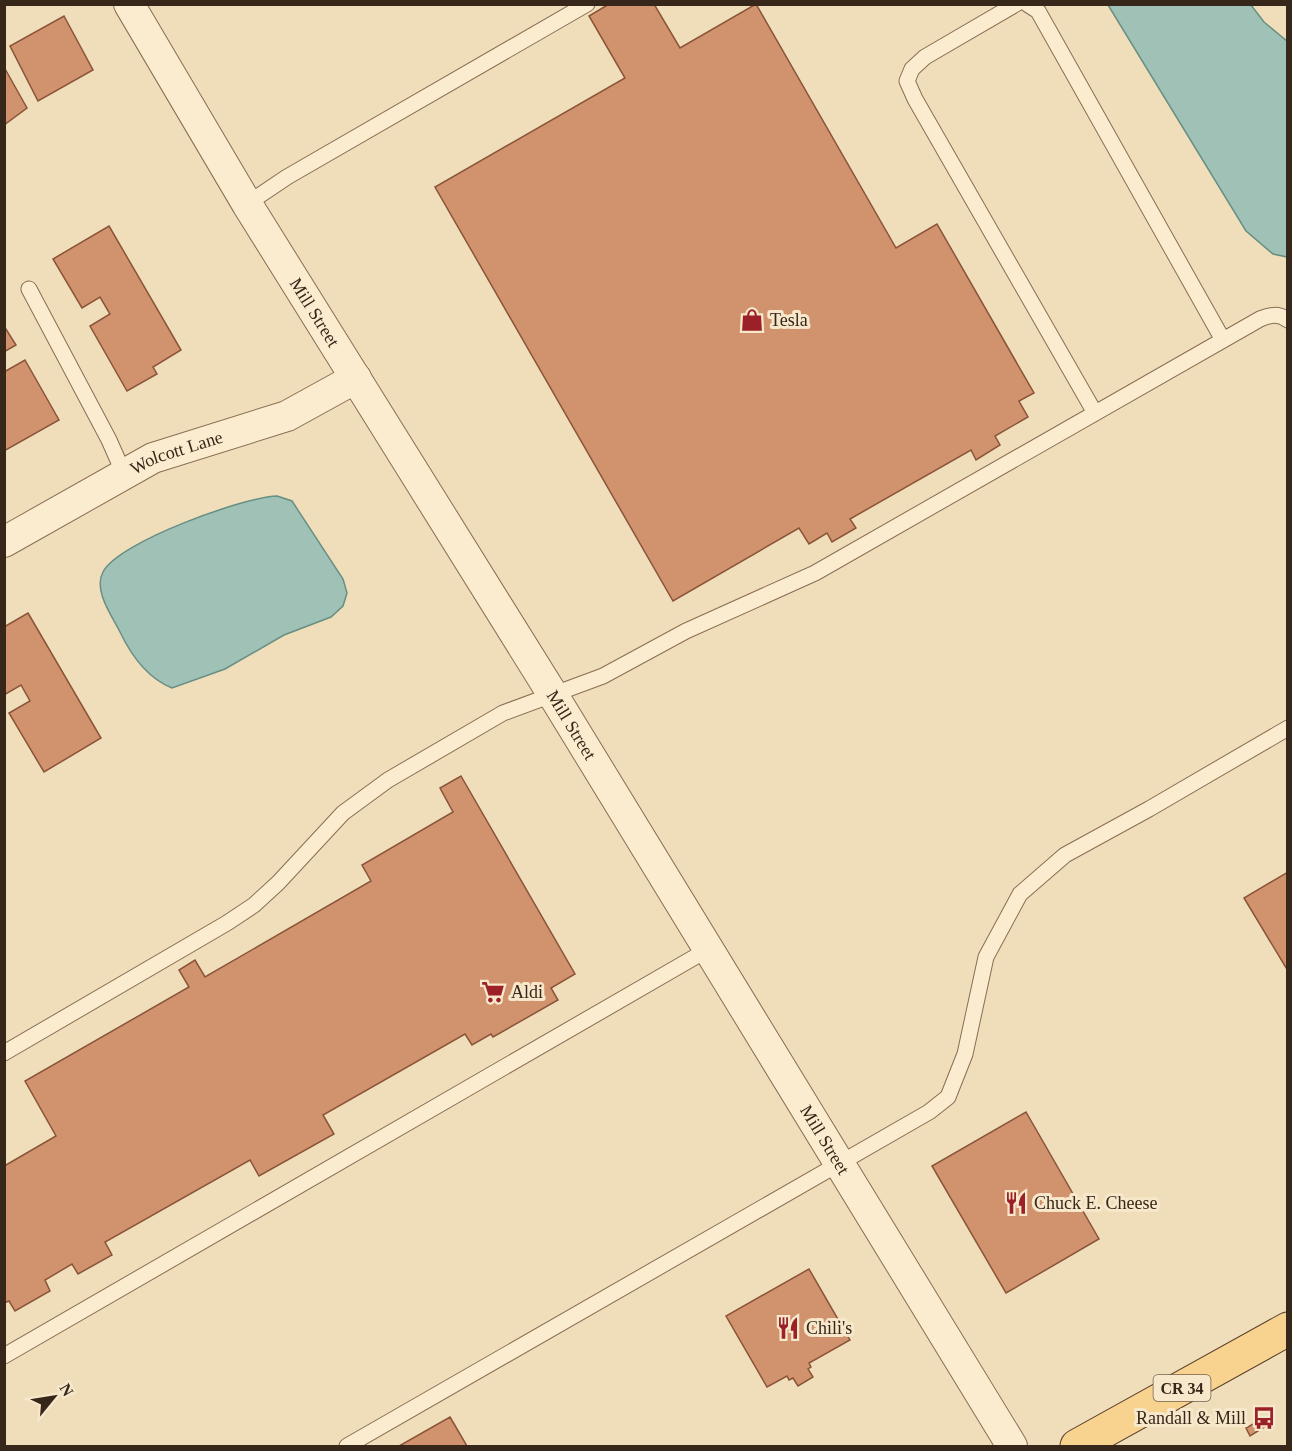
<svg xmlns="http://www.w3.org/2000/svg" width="1292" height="1451" font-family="'Times New Roman',serif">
<rect width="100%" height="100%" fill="#f0debb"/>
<path fill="#a0c1b6" stroke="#678f83" stroke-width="1.5" d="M 1108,5 L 1251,5 L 1264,22 L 1287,41 L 1287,257 L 1273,254 L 1246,231 Z
M 277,496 L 292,501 L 343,579 L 347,593 L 343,606 L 331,617 L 284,635 L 225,669 L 172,688 C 147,678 131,655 120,632 C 112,616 93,590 103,572 C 118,542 244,497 277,496 Z"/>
<path fill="#d1926e" stroke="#895438" stroke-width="1.5" d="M 609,4 L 654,4 L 680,48 L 756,4 L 896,248 L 937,224 L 1034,393 L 1019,401 L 1028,417 L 995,436 L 1000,445 L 976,460 L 971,450 L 850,519 L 856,528 L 832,542 L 827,533 L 809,544 L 799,528 L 673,601 L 435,187 L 625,78 L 589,16 Z
M 64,16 L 93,70 L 38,101 L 10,46 Z
M 4,67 L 27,108 L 4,125 Z
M 109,226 L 181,350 L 153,367 L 157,374 L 127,391 L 90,326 L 110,314 L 100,297 L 82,308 L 53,259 Z
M 4,326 L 16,345 L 4,352 Z
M 25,360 L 59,420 L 4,451 L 4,372 Z
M 28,613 L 101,738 L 44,772 L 9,713 L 30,701 L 21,685 L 4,695 L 4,627 Z
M 461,776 L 575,974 L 551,988 L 558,1000 L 493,1037 L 491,1034 L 472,1045 L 465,1034 L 323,1115 L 334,1134 L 259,1176 L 250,1160 L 105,1242 L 112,1255 L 78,1274 L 72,1264 L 45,1280 L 50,1291 L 15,1311 L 9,1301 L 4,1303 L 4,1163 L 6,1165 L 56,1136 L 25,1081 L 189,987 L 179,970 L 195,960 L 205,977 L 371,881 L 362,865 L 453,812 L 440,788 Z
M 1288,872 L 1288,971 L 1244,898 Z
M 1026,1112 L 1099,1239 L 1006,1293 L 932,1166 Z
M 809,1269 L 850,1340 L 809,1363 L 811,1367 L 808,1369 L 813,1377 L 798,1386 L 793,1378 L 789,1380 L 787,1376 L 767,1387 L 726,1316 Z
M 450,1417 L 467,1446 L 399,1446 Z
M 1262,1419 L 1266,1426 L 1250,1436 L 1246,1428 Z"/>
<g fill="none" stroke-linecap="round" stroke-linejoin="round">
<g stroke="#896d54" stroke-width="17">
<path id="lane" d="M 1016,4 L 925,57 L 912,69 L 907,81 L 915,99 L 1095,413
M 1027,4 L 1038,11 L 1223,340
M 247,204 L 287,177 L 587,4
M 29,289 L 109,440 L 124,474
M 4,1053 L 227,923 L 254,905 L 278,883 L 343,813 L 388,780 L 503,713 L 603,676 L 686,631 L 815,573 L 1260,319 C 1270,315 1278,313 1288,320
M 4,1356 L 707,950
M 347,1446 L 929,1112 L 948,1097 L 965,1054 L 986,957 L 1020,894 L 1065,855 L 1149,809 L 1288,728"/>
</g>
<g stroke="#896d54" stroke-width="32">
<g id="street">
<path id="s1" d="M 129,4 L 247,204 L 553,695 L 1012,1446"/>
<path id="s2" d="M 4,542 L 153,458 L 287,416 L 356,378"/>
</g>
</g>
<g stroke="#563c29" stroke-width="35">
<path id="primary" d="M 1077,1446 L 1288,1329"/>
</g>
<use href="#lane" stroke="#fbeccf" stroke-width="15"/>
<use href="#street" stroke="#fbeccf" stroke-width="30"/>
<use href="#primary" stroke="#f8d28f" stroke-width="33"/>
</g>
<defs>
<g id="shop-bare" transform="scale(1.8)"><path d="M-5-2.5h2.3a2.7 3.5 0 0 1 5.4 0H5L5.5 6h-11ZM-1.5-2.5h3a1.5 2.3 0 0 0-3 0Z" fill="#9c2028" stroke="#f7e8cb" stroke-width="2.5" paint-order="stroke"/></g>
<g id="supermarket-bare" transform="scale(1.8)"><path d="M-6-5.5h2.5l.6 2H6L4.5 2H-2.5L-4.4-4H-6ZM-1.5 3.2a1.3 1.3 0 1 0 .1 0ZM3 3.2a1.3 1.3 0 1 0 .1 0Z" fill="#9c2028" stroke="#f7e8cb" stroke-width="2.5" paint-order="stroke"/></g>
<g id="restaurant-bare" transform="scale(1.8)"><path d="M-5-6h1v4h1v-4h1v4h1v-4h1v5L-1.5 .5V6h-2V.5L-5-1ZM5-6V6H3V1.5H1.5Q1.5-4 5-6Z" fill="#9c2028" stroke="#f7e8cb" stroke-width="2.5" paint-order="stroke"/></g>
<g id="bus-bare" transform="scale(1.8)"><path d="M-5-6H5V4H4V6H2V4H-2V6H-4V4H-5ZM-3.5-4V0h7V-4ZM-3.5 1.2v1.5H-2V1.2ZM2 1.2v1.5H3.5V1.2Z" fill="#9c2028" stroke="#f7e8cb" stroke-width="2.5" paint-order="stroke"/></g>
</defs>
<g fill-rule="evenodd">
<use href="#shop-bare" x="752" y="320"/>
<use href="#supermarket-bare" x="493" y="992"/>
<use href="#restaurant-bare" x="1016" y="1203"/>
<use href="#restaurant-bare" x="788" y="1328"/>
<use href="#bus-bare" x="1264" y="1418"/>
</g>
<g text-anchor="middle" stroke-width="6" stroke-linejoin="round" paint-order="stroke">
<rect fill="#f7e8cb" stroke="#71614f" stroke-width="1.5" x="1153.5" y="1375" width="57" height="26" rx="4.5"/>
<g font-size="16" font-weight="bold" fill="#37271a">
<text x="1182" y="1394">CR 34</text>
</g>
<g font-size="18" fill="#37271a" stroke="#f7e8cb">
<text dy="6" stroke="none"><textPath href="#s1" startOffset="360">Mill Street</textPath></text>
<text dy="6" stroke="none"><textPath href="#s2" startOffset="195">Wolcott Lane</textPath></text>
<text dy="6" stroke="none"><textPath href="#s1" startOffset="846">Mill Street</textPath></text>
<text dy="6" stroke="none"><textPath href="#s1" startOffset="1332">Mill Street</textPath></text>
</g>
<g font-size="18" fill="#37271a" stroke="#f7e8cb" text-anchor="start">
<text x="770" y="326">Tesla</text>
<text x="511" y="998">Aldi</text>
<text x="1034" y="1209">Chuck E. Cheese</text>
<text x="806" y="1334">Chili's</text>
<text x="1246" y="1424" text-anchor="end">Randall &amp; Mill</text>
</g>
</g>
<rect width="1292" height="1451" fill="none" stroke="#37271a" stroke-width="12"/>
<g transform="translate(54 1397) rotate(60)" stroke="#f7e8cb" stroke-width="4.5" paint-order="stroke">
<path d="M0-4.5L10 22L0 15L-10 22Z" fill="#37271a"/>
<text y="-9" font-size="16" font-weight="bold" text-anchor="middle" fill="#37271a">N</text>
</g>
</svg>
